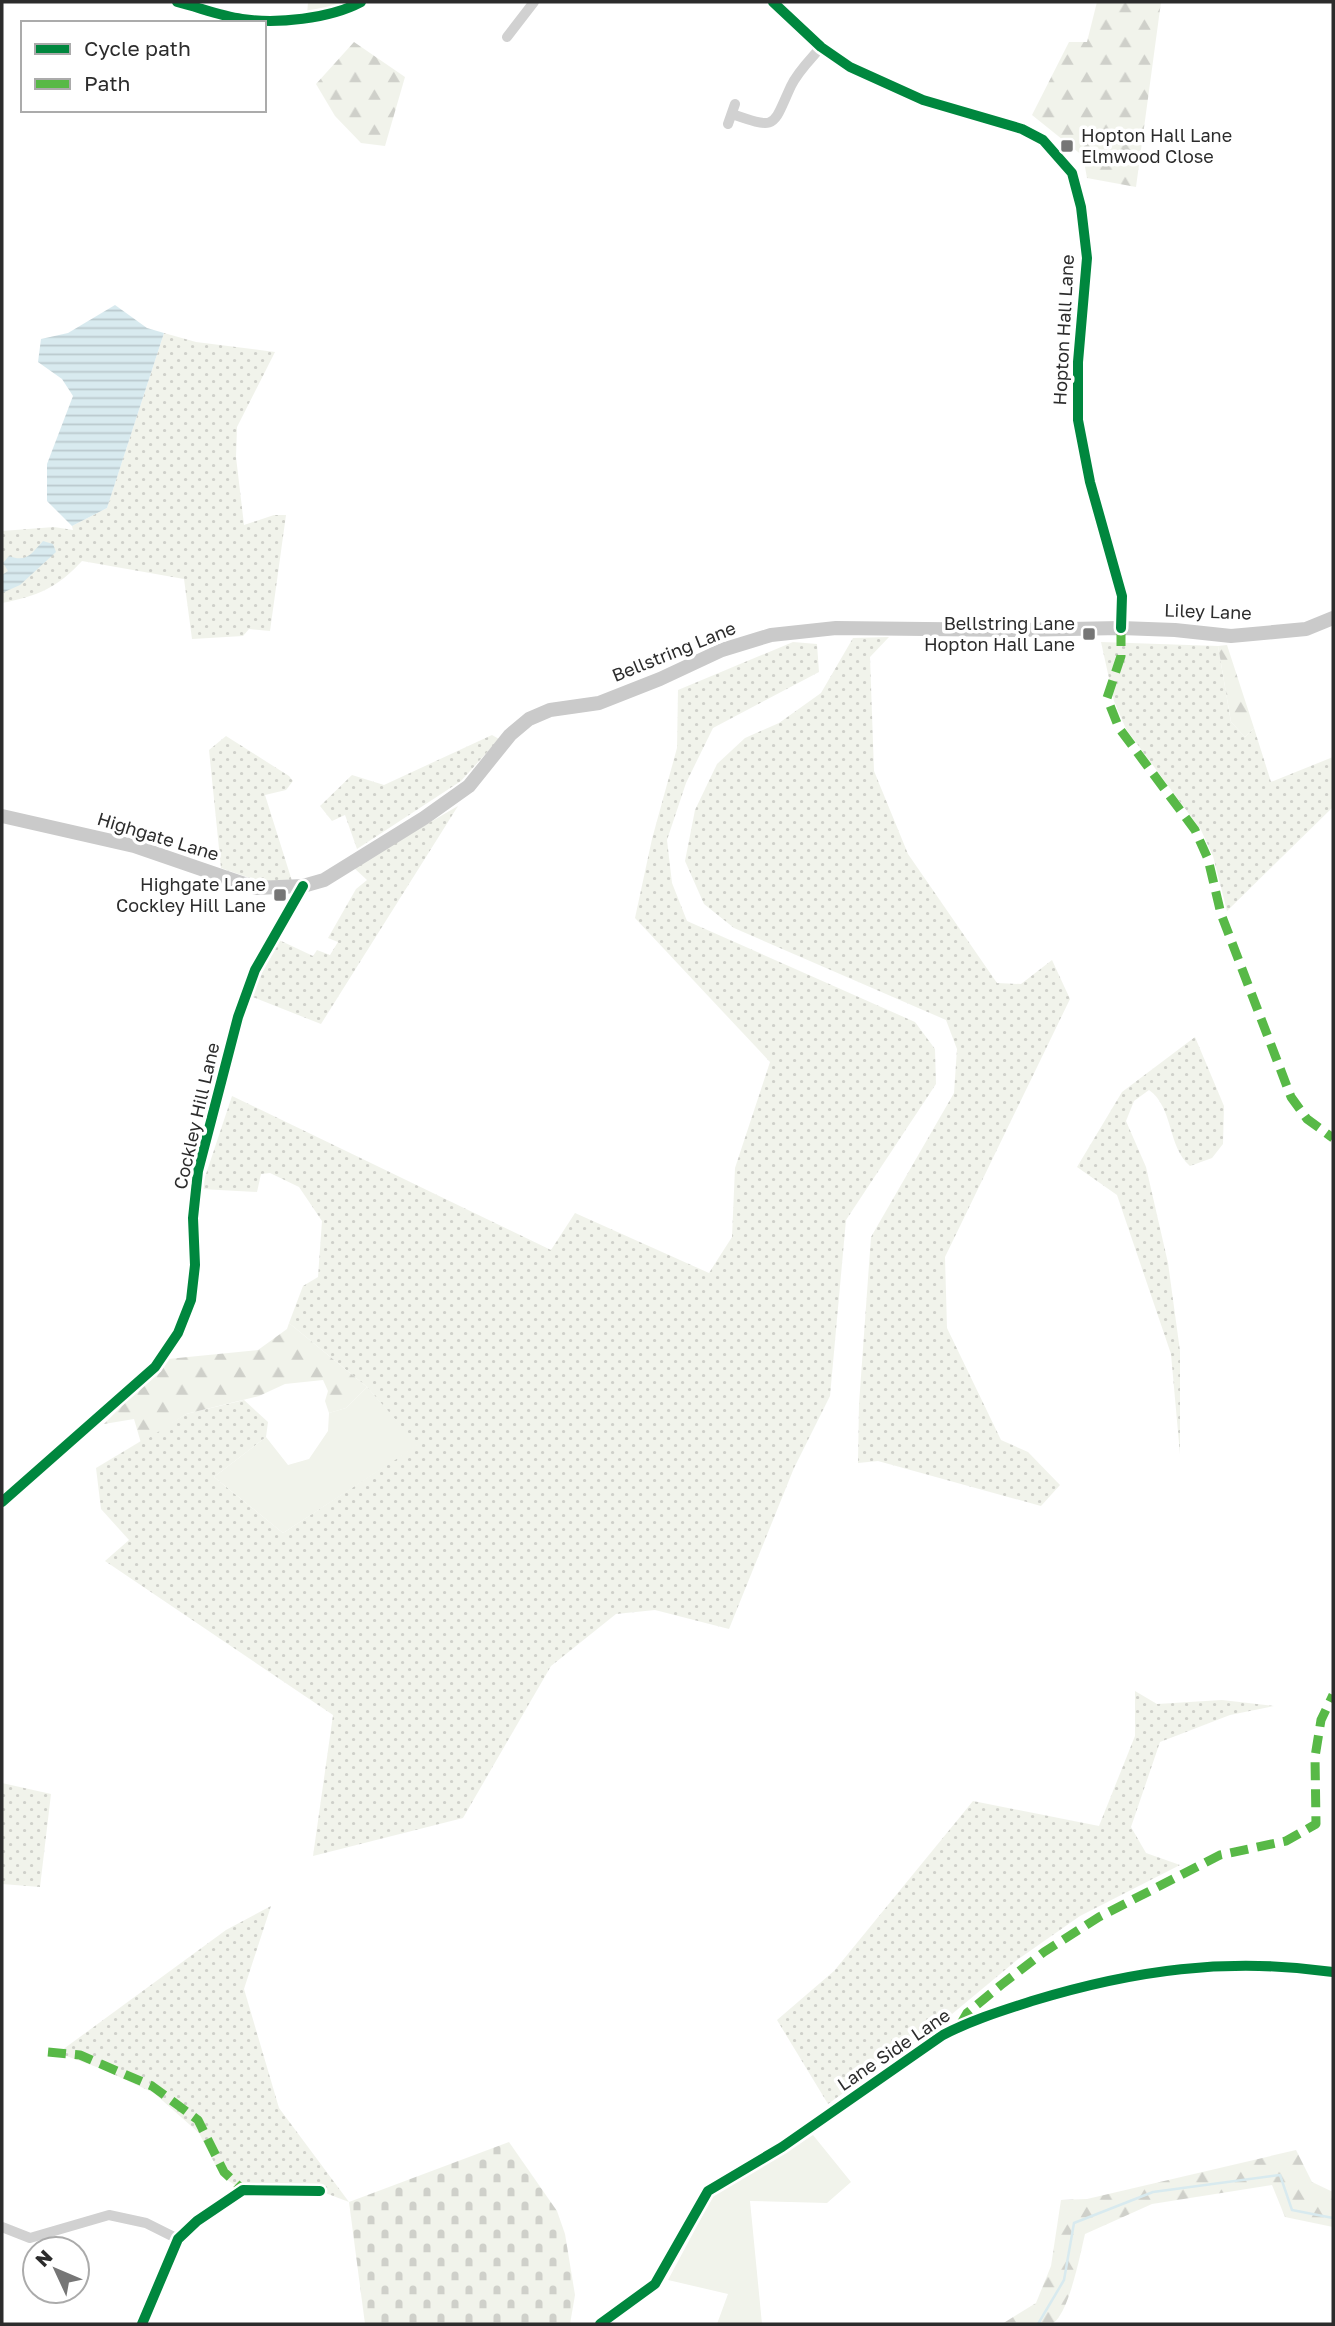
<svg xmlns="http://www.w3.org/2000/svg" width="1335" height="2326" font-family="'Golos Text',sans-serif">
<defs>
<pattern id="grass-dots" width="8" height="8" patternUnits="userSpaceOnUse" patternTransform="scale(1.75)"><rect width="8" height="8" fill="#f1f3eb"/><path d="M2 2h.1M6 6h.1" fill="none" stroke="#cfd0ca" stroke-width="1.8" stroke-linecap="round"/></pattern>
<pattern id="forest-firs" width="22" height="20" patternUnits="userSpaceOnUse" patternTransform="scale(1.75)"><rect width="22" height="20" fill="#f1f3eb"/><path d="M5 1l3.5 6h-7zM16 11l3.5 6h-7z" fill="#cfd0ca"/></pattern>
<pattern id="cemetery-stones" width="16" height="16" patternUnits="userSpaceOnUse" patternTransform="scale(1.75)"><rect width="16" height="16" fill="#f1f3eb"/><path d="M2 7V4a2 2 0 0 1 4 0v3zM10 15v-3a2 2 0 0 1 4 0v3z" fill="#cfd0ca"/></pattern>
<pattern id="water-rules" width="6" height="5" patternUnits="userSpaceOnUse" patternTransform="scale(1.75)"><rect width="6" height="5" fill="#d8eaef"/><path d="M0 2.5h6" fill="none" stroke="#bac9cd"/></pattern>
</defs>
<rect width="100%" height="100%" fill="#fff"/>
<path fill="url(#grass-dots)" d="M 164,333 L 196,342 L 275,352 L 237,427 L 236,457 L 244,525 L 274,515 L 286,515 L 270,631 L 249,629 L 243,636 L 192,639 L 184,579 L 82,561 C 57,588 38,596 2,603 L 2,531 L 54,527 L 73,530 L 72,526 L 107,508 Z
M 889,637 L 870,657 L 874,771 L 908,854 L 997,983 L 1021,984 L 1052,960 L 1070,999 L 945,1257 L 947,1328 L 1001,1440 L 1028,1452 L 1060,1485 L 1041,1506 L 878,1461 L 858,1463 L 859,1404 L 871,1237 L 954,1093 L 957,1049 L 946,1020 L 734,928 L 704,904 L 685,861 L 695,810 L 717,764 L 745,738 L 779,723 L 821,693 L 853,638 Z
M 793,642 L 817,644 L 819,672 L 713,728 L 686,783 L 667,840 L 672,883 L 687,921 L 915,1022 L 935,1049 L 936,1084 L 846,1220 L 830,1396 L 794,1468 L 729,1629 L 655,1610 L 616,1614 L 551,1666 L 463,1818 L 313,1856 L 333,1715 L 105,1561 L 129,1540 L 101,1509 L 96,1468 L 186,1414 L 244,1400 L 268,1422 L 266,1437 L 214,1477 L 283,1533 L 417,1445 L 367,1387 L 289,1323 L 303,1286 L 318,1277 L 322,1221 L 299,1187 L 270,1173 L 261,1174 L 257,1192 L 201,1189 L 232,1096 L 551,1250 L 575,1213 L 709,1273 L 732,1237 L 735,1168 L 770,1062 L 635,918 L 652,839 L 677,748 L 678,690 Z
M 1101,642 L 1218,646 L 1231,722 L 1245,737 L 1254,728 L 1271,782 L 1333,757 L 1333,807 L 1227,911 L 1213,856 L 1201,830 L 1126,729 L 1114,701 Z
M 492,735 L 499,739 L 461,781 L 357,849 L 345,815 L 332,821 L 320,806 L 352,775 L 384,785 Z
M 226,736 L 289,776 L 293,781 L 286,790 L 265,795 L 292,881 L 258,881 L 221,868 L 209,750 Z
M 458,806 L 321,1024 L 250,996 L 279,940 L 313,956 L 317,950 L 330,955 L 338,942 L 328,938 L 356,889 L 367,880 L 353,867 Z
M 1195,1037 L 1224,1106 L 1223,1144 L 1212,1158 L 1190,1166 C 1167,1146 1174,1108 1149,1090 L 1134,1101 L 1126,1121 L 1146,1167 L 1168,1263 L 1180,1351 L 1180,1454 L 1171,1354 L 1117,1195 L 1077,1167 L 1122,1092 Z
M 1135,1691 L 1157,1704 L 1222,1700 L 1274,1706 L 1230,1715 L 1160,1742 L 1131,1827 L 1146,1853 L 1180,1865 L 1080,1916 L 1017,1960 L 952,2014 L 828,2104 L 777,2020 L 834,1971 L 973,1801 L 1099,1826 L 1135,1736 Z
M 2,1783 L 51,1794 L 40,1887 L 2,1884 Z
M 271,1906 L 244,1989 L 279,2108 L 349,2202 L 320,2191 L 252,2196 L 221,2176 L 199,2133 L 154,2093 L 102,2069 L 58,2053 L 226,1930 Z"/>
<path fill="url(#forest-firs)" d="M 1097,2 L 1161,2 L 1136,187 L 1087,178 L 1083,156 L 1032,115 L 1069,42 L 1087,42 Z
M 354,42 L 405,77 L 385,146 L 361,143 L 335,116 L 316,84 Z
M 1227,645 L 1254,728 L 1245,737 L 1231,722 L 1218,646 Z
M 289,1323 L 367,1387 L 346,1408 L 329,1413 L 325,1401 L 328,1391 L 323,1380 L 285,1384 L 259,1396 L 186,1414 L 141,1443 L 134,1419 L 104,1424 L 168,1359 L 258,1350 L 287,1329 Z
M 1296,2150 L 1312,2182 L 1333,2192 L 1333,2227 L 1285,2217 L 1272,2185 L 1152,2204 L 1085,2234 C 1081,2251 1068,2319 1051,2324 C 1040,2326 1014,2324 1002,2324 L 1036,2303 L 1051,2266 L 1061,2200 L 1087,2199 Z"/>
<path fill="url(#cemetery-stones)" d="M 509,2142 L 557,2211 L 565,2234 L 575,2295 L 570,2324 L 365,2324 L 349,2202 Z"/>
<path fill="#f1f3eb" d="M 308,2 L 353,2 L 307,15 Z
M 367,1387 L 418,1445 L 283,1533 L 214,1477 L 266,1437 L 288,1465 L 309,1459 L 328,1431 L 329,1413 L 346,1408 Z
M 813,2135 L 851,2182 L 827,2203 L 750,2201 L 762,2324 L 717,2324 L 728,2294 L 668,2280 L 714,2194 Z"/>
<path fill="url(#water-rules)" d="M 115,305 L 147,328 L 164,333 L 107,508 L 72,526 L 47,501 L 47,464 L 73,396 L 62,379 L 38,362 L 41,339 L 68,333 Z
M 43,541 L 53,544 L 56,552 L 20,585 L 2,593 L 2,575 L 8,571 L 3,563 L 9,556 C 27,563 32,553 43,541 Z"/>
<g fill="none" stroke-linecap="round" stroke-linejoin="round">
<path stroke="#d8eaef" stroke-width="2.5" d="M 1038,2324 L 1064,2280 L 1074,2223 L 1153,2192 L 1280,2175 L 1292,2210 L 1333,2218"/>
<path stroke="#d1d1d1" stroke-width="10" d="M 177,2 C 198,7 220,16 242,19 C 277,24 329,19 361,2
M 773,2 L 821,47 L 850,67 L 923,100 L 1022,129 L 1043,140 L 1072,173 L 1081,207 L 1087,258 L 1078,362 L 1078,420 L 1090,482 L 1122,596 L 1121,628
M 507,37 L 534,2
M 732,114 C 778,130 772,127 791,86 C 798,71 811,59 821,47
M 728,124 L 735,104
M 2,2227 L 30,2238 L 109,2215 L 146,2223 L 178,2239
M 142,2324 L 178,2239 L 197,2221 L 243,2190 L 320,2191
M 600,2324 L 655,2284 L 708,2191 L 782,2147 L 943,2035 C 972,2020 1001,2011 1032,2001 C 1134,1970 1227,1957 1333,1972"/>
<path stroke="#d1d1d1" stroke-width="12" d="M 2,1502 L 155,1367 L 178,1333 L 191,1300 L 195,1265 L 193,1218 L 198,1171 L 238,1017 L 255,970 L 303,886"/>
<path stroke="#cacaca" stroke-width="14" d="M 2,816 L 134,846 L 256,888 L 303,886 L 324,880 L 424,818 L 469,786 L 510,735 L 529,719 L 550,710 L 599,703 L 660,679 L 722,650 L 771,635 L 836,628 L 1015,630 L 1121,628 L 1175,630 L 1231,636 L 1306,629 L 1333,618"/>
<path stroke="#58b947" stroke-width="9" stroke-dasharray="18 9" stroke-linecap="butt" d="M 1121,628 L 1121,656 L 1107,698 L 1119,728 L 1195,830 L 1208,859 L 1221,914 L 1291,1097 L 1307,1119 L 1333,1138
M 960,2025 L 967,2013 L 1001,1985 L 1044,1952 L 1099,1917 L 1220,1855 L 1286,1841 L 1316,1824 L 1315,1757 L 1321,1720 L 1333,1695
M 48,2052 L 80,2055 L 152,2086 L 198,2120 L 224,2172 L 243,2190"/>
<g stroke="#fff" stroke-width="15">
<path id="cycleway" d="M 177,2 C 198,7 220,16 242,19 C 277,24 329,19 361,2
M 773,2 L 821,47 L 850,67 L 923,100 L 1022,129 L 1043,140 L 1072,173 L 1081,207 L 1087,258 L 1078,362 L 1078,420 L 1090,482 L 1122,596 L 1121,628
M 2,1502 L 155,1367 L 178,1333 L 191,1300 L 195,1265 L 193,1218 L 198,1171 L 238,1017 L 255,970 L 303,886
M 142,2324 L 178,2239 L 197,2221 L 243,2190 L 320,2191
M 600,2324 L 655,2284 L 708,2191 L 782,2147 L 943,2035 C 972,2020 1001,2011 1032,2001 C 1134,1970 1227,1957 1333,1972"/>
</g>
<use href="#cycleway" stroke="#00873e" stroke-width="10"/>
</g>
<g fill="#767676" stroke="#fff" stroke-width="2.5">
<rect x="1060" y="139" width="14" height="14" rx="3.5"/>
<rect x="1082" y="627" width="14" height="14" rx="3.5"/>
<rect x="273" y="888" width="14" height="14" rx="3.5"/>
</g>
<g text-anchor="middle" stroke-width="7" stroke-linejoin="round" paint-order="stroke">
<g font-size="18" fill="#2c2c2c" stroke="#fff" text-anchor="end">
<text x="1081" y="142" text-anchor="start">Hopton Hall Lane<tspan x="1081" dy="21">Elmwood Close</tspan></text>
<text x="1075" y="630">Bellstring Lane<tspan x="1075" dy="21">Hopton Hall Lane</tspan></text>
<text x="266" y="891">Highgate Lane<tspan x="266" dy="21">Cockley Hill Lane</tspan></text>
</g>
<g font-size="18" fill="#2c2c2c" stroke="#fff">
<text transform="translate(1064 330) rotate(-87)" y="6">Hopton Hall Lane</text>
<text transform="translate(1208 612) rotate(2)" y="6">Liley Lane</text>
<text transform="translate(674 652) rotate(-22)" y="6">Bellstring Lane</text>
<text transform="translate(158 837) rotate(17)" y="6">Highgate Lane</text>
<text transform="translate(197 1116) rotate(-77)" y="6">Cockley Hill Lane</text>
<text transform="translate(894 2050) rotate(-34)" y="6">Lane Side Lane</text>
</g>
</g>
<rect width="1335" height="2326" fill="none" stroke="#2c2c2c" stroke-width="7"/>
<rect x="21" y="21" width="245" height="91" fill="#ffffff" stroke="#ababab" stroke-width="2"/>
<rect x="35" y="44" width="35" height="10" fill="#00873e" stroke="#ababab" stroke-width="2"/>
<text x="84" y="56" font-size="21" fill="#2c2c2c">Cycle path</text>
<rect x="35" y="79" width="35" height="10" fill="#58b947" stroke="#ababab" stroke-width="2"/>
<text x="84" y="91" font-size="21" fill="#2c2c2c">Path</text>
<g transform="translate(56 2270) rotate(314)"><circle r="33" fill="#ffffff" stroke="#ababab" stroke-width="2"/>
<path d="M0-5L12 26L0 18L-12 26Z" fill="#767676"/>
<text y="-10" font-size="19" font-weight="bold" text-anchor="middle" fill="#2c2c2c">N</text>
</g>
</svg>
